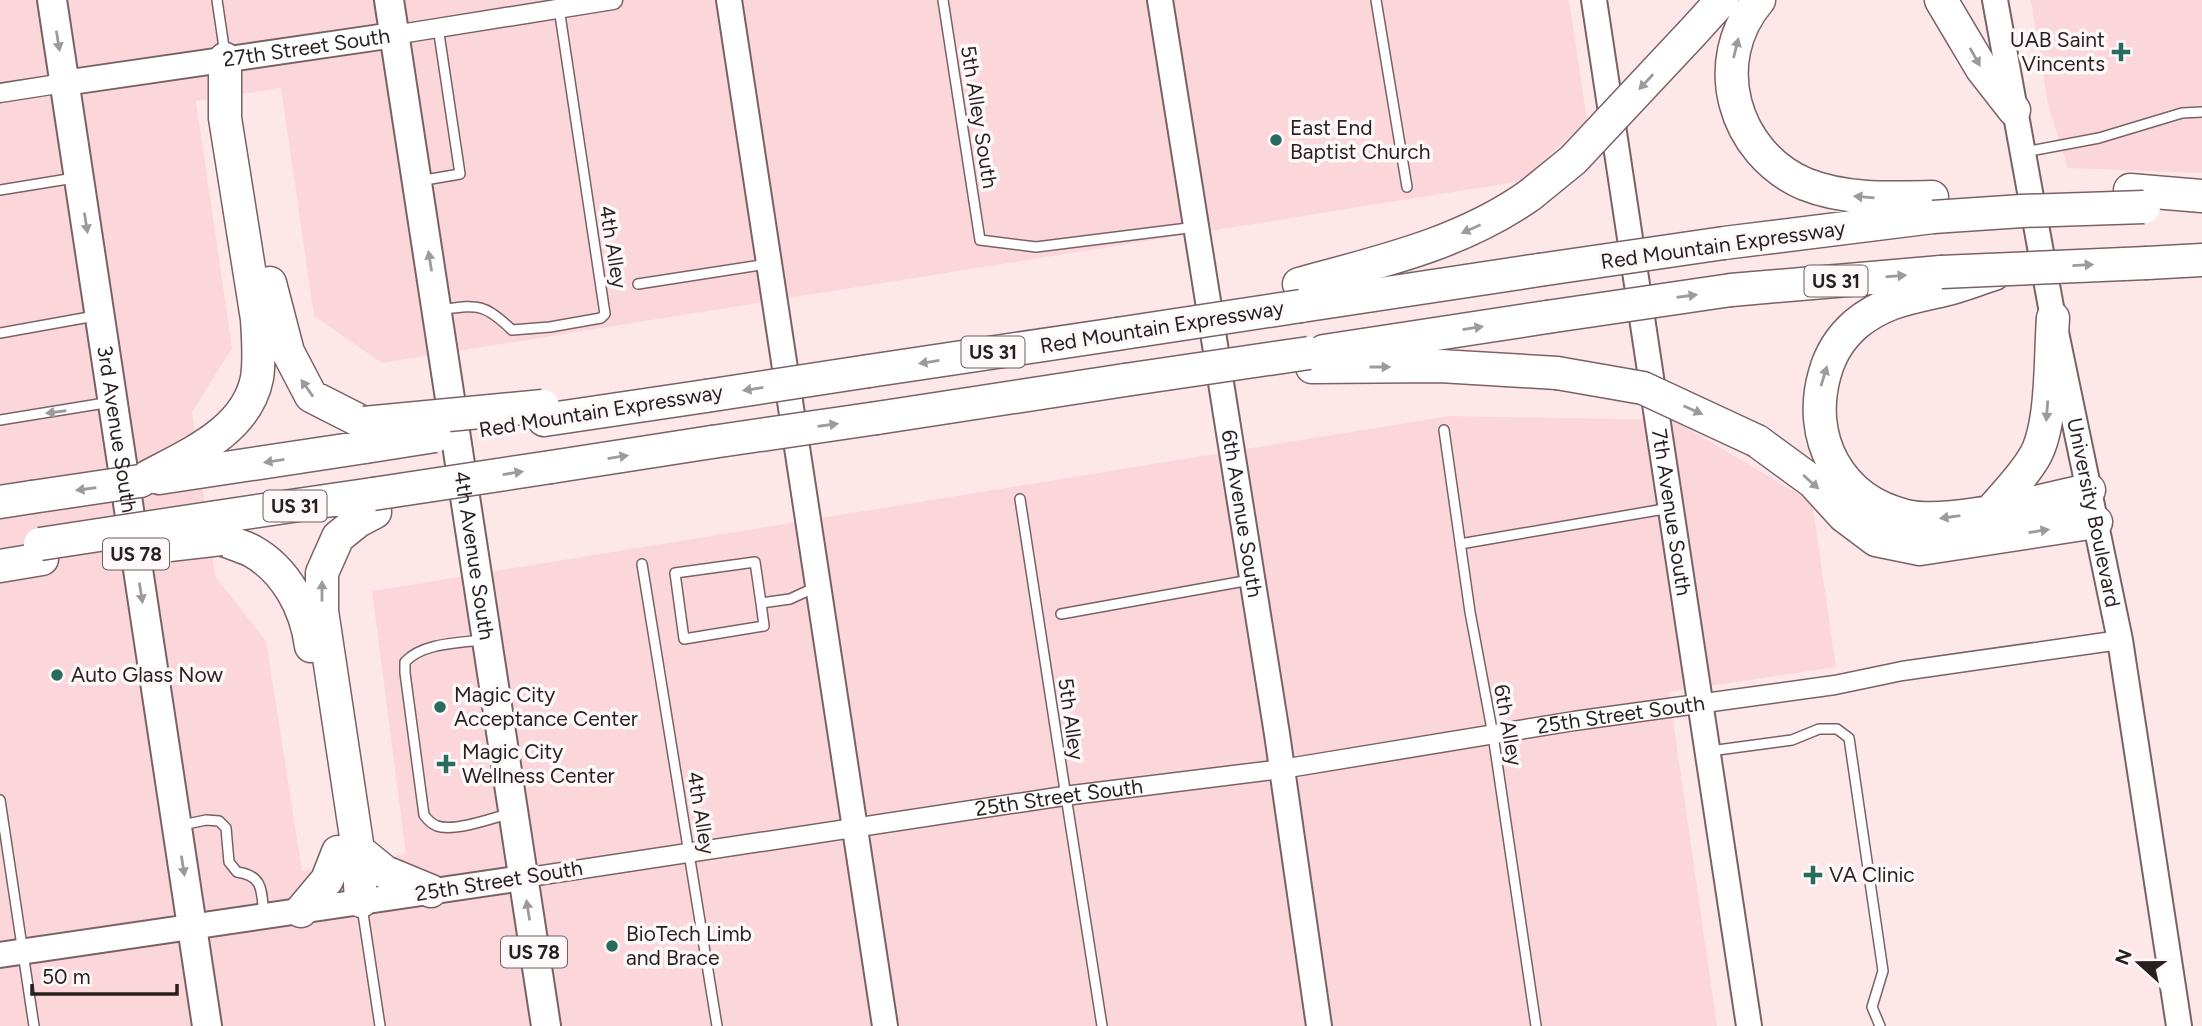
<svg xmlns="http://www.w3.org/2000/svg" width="2202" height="1026" font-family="Figtree,sans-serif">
<rect width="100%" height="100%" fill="#fde7e8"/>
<path fill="#fbd7db" d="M 0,0 L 1569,0 L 1587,120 L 1522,181 L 382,363 L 314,316 L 281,88 L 196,101 L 232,348 L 192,412 L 215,576 L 266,641 L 302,871 L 406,854 L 372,591 L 1449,416 L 1673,420 L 1812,502 L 1836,667 L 1669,692 L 1717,1026 L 0,1026 Z
M 2031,0 L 2202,0 L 2202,173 L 2068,168 L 2048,104 Z"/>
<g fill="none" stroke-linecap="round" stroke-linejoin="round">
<g stroke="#796264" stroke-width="12">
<path id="lane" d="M 217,0 L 225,54
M 943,0 L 980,240 L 1036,247 L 1196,227
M 1376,0 L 1407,187
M 2025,152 L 2099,138 L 2182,113 L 2202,112
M 419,181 L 460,174 L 438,27
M 0,190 L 74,178
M 638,284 L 767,264
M 439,310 C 477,305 483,302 512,330 L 550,327 L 601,318 L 605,314 L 559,8
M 0,333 L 95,316
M 0,420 L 111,402
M 1444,430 L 1470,612 L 1493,735 L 1536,1026
M 1020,499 C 1048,675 1073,850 1102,1026
M 1460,544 L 1670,508
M 642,564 L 717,1026
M 761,603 L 755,562 L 675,573 L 684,639 L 764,626 L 761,603 L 790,599 L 816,587
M 1061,614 L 1250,580
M 482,640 C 458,643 422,643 405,662 L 405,673 L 424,815 C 427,819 432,824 437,826 C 454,832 494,818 511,813
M 1710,751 L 1792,740 L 1819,729 L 1837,729 L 1849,738 L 1883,971 L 1872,1007 L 1880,1026
M 0,800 L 34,1026
M 182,825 L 206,820 L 219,821 L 226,828 L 229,862 L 237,872 C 265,876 261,892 264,916
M 362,907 L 380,1026"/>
</g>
<g stroke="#796264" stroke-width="21">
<g id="street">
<path d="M 394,35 L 613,0"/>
<path d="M 0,93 L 64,83"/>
<path id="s1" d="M 523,878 L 1064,796 L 1282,769 L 1574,721 L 1835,685 L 1902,671 L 2120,640"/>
</g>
</g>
<g stroke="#796264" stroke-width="28">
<g id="secondary">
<path d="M 729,0 L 885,1026"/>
<path id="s2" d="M 1160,0 L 1277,734 L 1319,1026"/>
<path id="s3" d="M 1594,0 L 1749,1026"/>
<path id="s4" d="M 1995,0 L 2053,318 L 2120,640 L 2179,1026"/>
<path id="s5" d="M 64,83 L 394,35"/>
<path d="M 0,955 L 523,878"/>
</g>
</g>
<g stroke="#796264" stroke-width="32">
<g id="primary">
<path id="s6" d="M 52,0 L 207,1026"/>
<path id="s7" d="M 389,0 L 546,1026"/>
</g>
</g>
<g stroke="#796264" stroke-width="35">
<path id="highway" d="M 1759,0 C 1707,61 1733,153 1805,184 C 1845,200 1889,198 1932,197
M 1941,0 L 1982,69 L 2014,110
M 1693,32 L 1722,0
M 2130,190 L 2202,196
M 1724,243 L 1933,217
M 2147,263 L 2202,260
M 1994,274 C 1978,279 1961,286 1944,290 C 1910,298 1884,301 1856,324 C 1841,337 1830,355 1825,373 C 1806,438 1839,500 1906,516 C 1952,526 2041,500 2089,490
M 270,283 L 288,352 L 311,396 L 364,423
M 1299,284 C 1379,262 1461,244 1530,195
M 1731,290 L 1941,272
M 1301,306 L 1539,270
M 1324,351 L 1547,317
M 1312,367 L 1440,366 L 1557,373
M 869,371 L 1117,334
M 877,418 L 1125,380
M 544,420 L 706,396
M 1757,441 L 1813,482 L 1844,516 L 1876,540 L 1920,549 L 2096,522
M 551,467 L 712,442
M 159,478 L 365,447
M 140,481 C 184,456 246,434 257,378 C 260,359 258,338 257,319 L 225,118 L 225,59
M 0,502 L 32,497
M 1991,511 C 2006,493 2023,477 2035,456 C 2053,424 2050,356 2053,318
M 217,517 L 373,494
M 221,539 C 231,543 242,546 252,551 C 286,570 306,608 311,646
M 0,566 L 42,559
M 358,850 L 385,872 L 431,891
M 361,901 L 358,850 L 322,611 L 322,573 L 338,537 L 358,521 L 375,512
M 301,911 L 327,880 L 338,852"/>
</g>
<use href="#lane" stroke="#fff" stroke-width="9"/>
<use href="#street" stroke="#fff" stroke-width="18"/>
<use href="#secondary" stroke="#fff" stroke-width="24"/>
<use href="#primary" stroke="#fff" stroke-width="28"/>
<use href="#highway" stroke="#fff" stroke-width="32"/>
<g stroke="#796264" stroke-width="35" stroke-linecap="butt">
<path id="highway-bridge" d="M 1530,195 L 1573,160 L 1693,32
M 1933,217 L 2022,211 L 2144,207
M 1539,270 L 1724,243
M 1941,272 L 2147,263
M 1547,317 L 1731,290
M 1117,334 L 1301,306
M 1557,373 L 1643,388 L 1757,441
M 1125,380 L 1309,353
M 706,396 L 869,371
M 364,423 L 543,406
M 712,442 L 877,418
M 365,447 L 435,436
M 373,494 L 551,467
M 32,497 L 140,481
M 40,544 L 217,517
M 169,545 L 221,539"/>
</g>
<use href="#highway-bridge" stroke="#fff" stroke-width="32"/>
</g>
<defs><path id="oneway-solid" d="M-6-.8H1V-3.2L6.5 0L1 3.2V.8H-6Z" transform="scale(1.75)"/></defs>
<g fill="#9e9a9a">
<use href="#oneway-solid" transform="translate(58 41) rotate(81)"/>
<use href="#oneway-solid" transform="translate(1736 48) rotate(-76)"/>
<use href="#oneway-solid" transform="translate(1975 57) rotate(61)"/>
<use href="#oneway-solid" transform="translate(1646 82) rotate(133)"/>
<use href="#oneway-solid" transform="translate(1864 197) rotate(-175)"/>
<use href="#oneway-solid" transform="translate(86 223) rotate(81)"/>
<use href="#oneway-solid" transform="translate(1471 229) rotate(156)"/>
<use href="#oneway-solid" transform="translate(430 261) rotate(-99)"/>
<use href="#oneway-solid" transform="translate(2083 265) rotate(-3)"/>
<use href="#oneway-solid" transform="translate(1896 276) rotate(-5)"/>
<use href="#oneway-solid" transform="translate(1687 296) rotate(-8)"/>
<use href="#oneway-solid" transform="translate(1473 328) rotate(-9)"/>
<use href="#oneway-solid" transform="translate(929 362) rotate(171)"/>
<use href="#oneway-solid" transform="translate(1380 367)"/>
<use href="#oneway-solid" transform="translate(1824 376) rotate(-73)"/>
<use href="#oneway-solid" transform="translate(307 388) rotate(-125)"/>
<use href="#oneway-solid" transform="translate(753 389) rotate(171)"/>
<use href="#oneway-solid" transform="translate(1693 410) rotate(24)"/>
<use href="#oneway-solid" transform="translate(2047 411) rotate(94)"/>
<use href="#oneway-solid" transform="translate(56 412) rotate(172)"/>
<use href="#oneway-solid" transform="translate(828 425) rotate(-8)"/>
<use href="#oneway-solid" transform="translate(618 457) rotate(-9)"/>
<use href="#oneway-solid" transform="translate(274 461) rotate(171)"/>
<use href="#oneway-solid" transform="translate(513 473) rotate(-9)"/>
<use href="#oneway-solid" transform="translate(1811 482) rotate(42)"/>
<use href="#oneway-solid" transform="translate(86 489) rotate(172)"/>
<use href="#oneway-solid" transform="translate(1950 517) rotate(172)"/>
<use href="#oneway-solid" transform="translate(2039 531) rotate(-9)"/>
<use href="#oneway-solid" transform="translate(322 591) rotate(-90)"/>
<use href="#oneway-solid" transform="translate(141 593) rotate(81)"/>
<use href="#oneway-solid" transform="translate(183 866) rotate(81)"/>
<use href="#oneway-solid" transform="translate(528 910) rotate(-99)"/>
</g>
<g fill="#286c5e" stroke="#fef8f9" stroke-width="2.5">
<path d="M2117.5 41.5h7v7h7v7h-7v7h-7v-7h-7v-7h7z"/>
<circle cx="1276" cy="140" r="7"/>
<circle cx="57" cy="675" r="7"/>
<circle cx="440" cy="707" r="7"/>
<path d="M442.5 753.5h7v7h7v7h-7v7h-7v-7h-7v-7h7z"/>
<path d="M1809.5 864.5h7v7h7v7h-7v7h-7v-7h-7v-7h7z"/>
<circle cx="612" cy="946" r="7"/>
</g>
<g text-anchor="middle" stroke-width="7" stroke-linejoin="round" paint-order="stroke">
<g fill="#fef8f9" stroke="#686060" stroke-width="2">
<rect x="1804.5" y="265.5" width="63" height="31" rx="5"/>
<rect x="961.5" y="336.5" width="63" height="31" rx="5"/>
<rect x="263.5" y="490.5" width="63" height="31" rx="5"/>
<rect x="103" y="538.5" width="66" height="31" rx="5"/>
<rect x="501" y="936.5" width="66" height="31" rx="5"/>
</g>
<g font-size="19" font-weight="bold" fill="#281f1f">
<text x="1836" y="288">US 31</text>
<text x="993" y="359">US 31</text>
<text x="295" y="513">US 31</text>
<text x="136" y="561">US 78</text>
<text x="534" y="959">US 78</text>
</g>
<g font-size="21" fill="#281f1f" stroke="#fef8f9" text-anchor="start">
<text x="2105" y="47" text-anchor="end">UAB Saint<tspan x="2105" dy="24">Vincents</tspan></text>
<text x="1290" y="135">East End<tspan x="1290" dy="24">Baptist Church</tspan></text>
<text x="71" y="682">Auto Glass Now</text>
<text x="454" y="702">Magic City<tspan x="454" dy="24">Acceptance Center</tspan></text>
<text x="462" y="759">Magic City<tspan x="462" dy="24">Wellness Center</tspan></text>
<text x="1829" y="882">VA Clinic</text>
<text x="626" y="941">BioTech Limb<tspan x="626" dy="24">and Brace</tspan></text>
</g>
<g font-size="21" fill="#281f1f" stroke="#fef8f9">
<text dy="7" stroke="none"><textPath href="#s5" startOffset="245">27th Street South</textPath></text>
<text transform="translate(979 117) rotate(81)" y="7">5th Alley South</text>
<text transform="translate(1723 245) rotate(-8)" y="7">Red Mountain Expressway</text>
<text transform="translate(613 247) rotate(81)" y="7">4th Alley</text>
<text transform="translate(1162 327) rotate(-9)" y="7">Red Mountain Expressway</text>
<text transform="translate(601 411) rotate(-9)" y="7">Red Mountain Expressway</text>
<text dy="7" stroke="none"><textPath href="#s6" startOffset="434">3rd Avenue South</textPath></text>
<text dy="7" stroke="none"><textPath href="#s4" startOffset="522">University Boulevard</textPath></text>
<text dy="7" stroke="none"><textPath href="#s2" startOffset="520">6th Avenue South</textPath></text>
<text dy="7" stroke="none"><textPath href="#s3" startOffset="518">7th Avenue South</textPath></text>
<text dy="7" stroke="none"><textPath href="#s7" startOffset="562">4th Avenue South</textPath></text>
<text dy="7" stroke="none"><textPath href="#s1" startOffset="1110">25th Street South</textPath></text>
<text transform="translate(1071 719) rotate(82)" y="7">5th Alley</text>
<text transform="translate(1508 725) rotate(80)" y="7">6th Alley</text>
<text dy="7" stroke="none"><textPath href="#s1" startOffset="542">25th Street South</textPath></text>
<text transform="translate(701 813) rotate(81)" y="7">4th Alley</text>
<text transform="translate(499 881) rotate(-9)" y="7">25th Street South</text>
</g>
</g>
<g transform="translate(2139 963) rotate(291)" stroke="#fef8f9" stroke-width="5" paint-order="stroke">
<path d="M0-5L12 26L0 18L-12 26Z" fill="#281f1f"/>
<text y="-10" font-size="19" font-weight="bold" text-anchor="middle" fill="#281f1f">N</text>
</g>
<path d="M32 984v10h145v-10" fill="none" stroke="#281f1f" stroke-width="3.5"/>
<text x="42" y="984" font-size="21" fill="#281f1f" stroke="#fef8f9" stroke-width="5" paint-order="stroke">50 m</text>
</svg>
